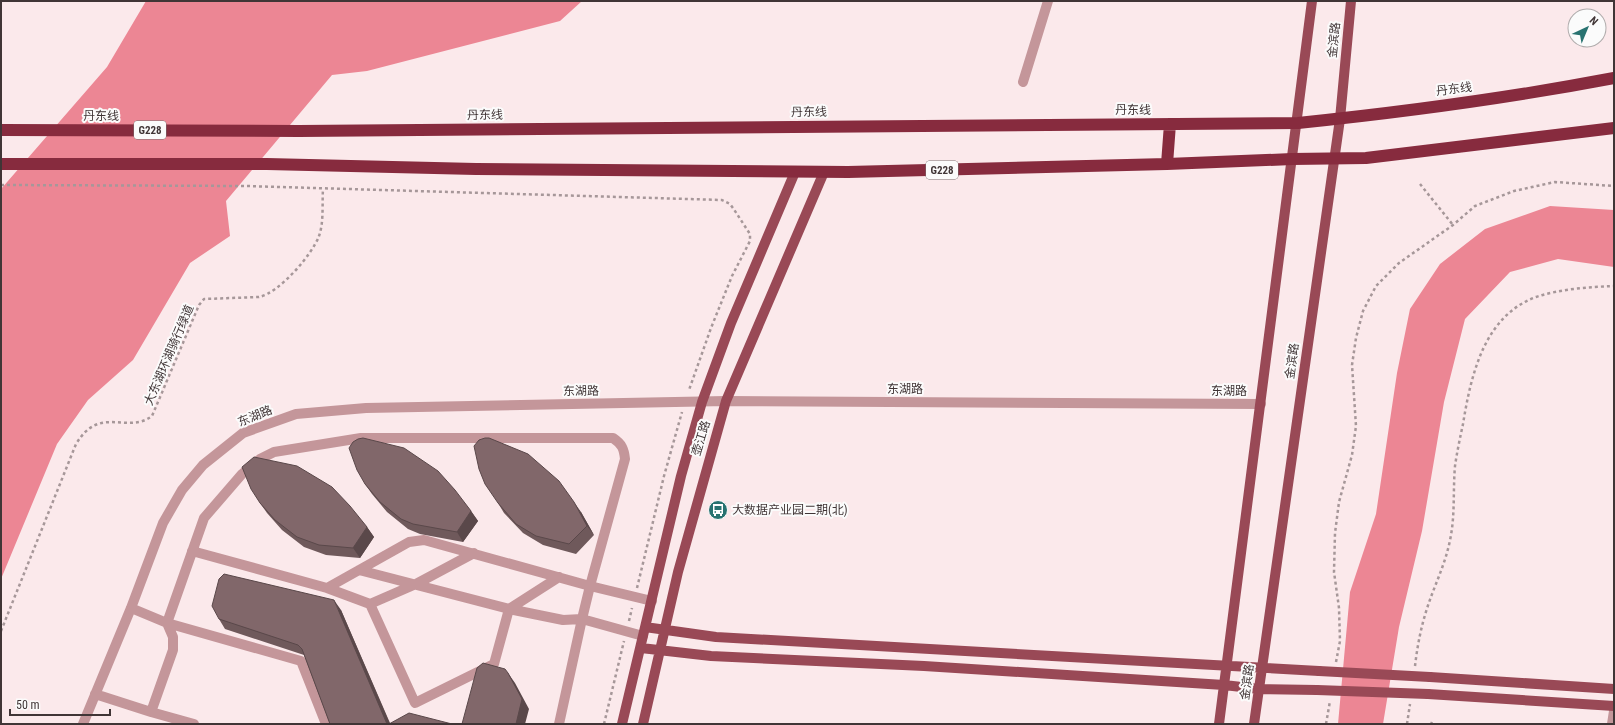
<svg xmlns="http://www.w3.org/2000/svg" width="1615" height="725" font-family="'Roboto Condensed','Noto Sans SC',sans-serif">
<rect width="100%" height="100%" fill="#fbe9eb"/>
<path fill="#ec8694" d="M 146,1 L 582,1 L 560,21 L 367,71 L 332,75 L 226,201 L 230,236 L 190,263 L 133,360 L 88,400 L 57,444 L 1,579 L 1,189 L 107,67 Z
M 1550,206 L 1614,210 L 1614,267 L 1558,259 L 1510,272 L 1465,319 L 1444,402 L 1422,531 L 1399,627 L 1383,724 L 1338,724 L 1350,592 L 1376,514 L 1397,373 L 1410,309 L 1440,264 L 1485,229 Z"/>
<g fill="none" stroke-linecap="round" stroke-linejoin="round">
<path stroke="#a69799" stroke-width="2.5" stroke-dasharray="3 3" stroke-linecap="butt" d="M 1420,184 L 1453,225
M 1,185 L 246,186 L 722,200 L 730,204 L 733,208 L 750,234 L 750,241 L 732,276 L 711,328 L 689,390
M 637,588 L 664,476 L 682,412
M 629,621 L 632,608
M 1,631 L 76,444 C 100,404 127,435 152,416 L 199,305 L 204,299 L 259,297 C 279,293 312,255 319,236 C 324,222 322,204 323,189
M 1336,662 L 1340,641 L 1339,608 L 1334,572 L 1335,533 L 1339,502 L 1352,455 L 1356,426 L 1352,365 L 1356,338 L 1363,311 L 1376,286 L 1399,263 L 1453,225 L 1475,206 L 1514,191 L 1555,182 L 1614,186
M 1415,666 C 1417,649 1420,632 1425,615 C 1433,587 1446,565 1451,535 C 1455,512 1453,489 1455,466 C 1457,452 1460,438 1463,424 C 1471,375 1484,316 1536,297 C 1560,289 1589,287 1614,286
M 604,724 L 624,641
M 1326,724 L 1330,701
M 1407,724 L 1410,704
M 1431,724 L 1432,722"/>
<path stroke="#c4969a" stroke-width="10" d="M 1023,82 L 1048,1
M 359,570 L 509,609 L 563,620 L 582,619 L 559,724
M 327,588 L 370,604 L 415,703 L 494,664 L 509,609 L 559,577
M 370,604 L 416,584 L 474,553
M 131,608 L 167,623 L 204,518 L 242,474 L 260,459 L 274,452 L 361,438 L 613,438 C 622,444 624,449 625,459 L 590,586 L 424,540 L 409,542 L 327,588 L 192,551
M 167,623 L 301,661 L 326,724
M 167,623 L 173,637 L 173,650 L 151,712 L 194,724
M 643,636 L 582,619 L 590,586 L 652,601
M 95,694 L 151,712
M 83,724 L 131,608 L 163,523 L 182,490 L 203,465 L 243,433 L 296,414 L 366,408 L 726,401 L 1261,404
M 1612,724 L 1614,711"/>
<path stroke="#994956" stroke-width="10" d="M 645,627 L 716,637 L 1319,671
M 641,648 L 711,656 L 924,666 L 1224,685 L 1259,689 L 1317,690
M 1430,677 L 1614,689
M 1428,694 L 1614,706
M 622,724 L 681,476 L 702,402 L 731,323 L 795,172
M 643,724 L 678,572 L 726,401 L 824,172
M 1219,724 L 1312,1
M 1254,724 L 1340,119 L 1351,1"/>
<path stroke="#872b3e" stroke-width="12" d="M 1,130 L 299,131 L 1298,123 C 1404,112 1509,98 1614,78
M 1,164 L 267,164 L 476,169 L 848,172 L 1167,164 L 1292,159 L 1366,158 L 1614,128
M 1167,164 L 1170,124"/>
<path stroke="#994956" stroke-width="10" d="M 1319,671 L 1430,677
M 1317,690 L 1428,694"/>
</g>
<path fill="#6f595b" d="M 365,484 L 471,511 L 478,521 L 463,542 L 420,534 L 408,529 L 387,512 L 372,494 Z
M 260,503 L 367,527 L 374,537 L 360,558 L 326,555 L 304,547 L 282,530 L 267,513 Z
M 498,503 L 581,512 L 594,535 L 576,554 L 543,545 L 523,533 L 504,513 Z
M 341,610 L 390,723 L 452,724 L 330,724 L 304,655 L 225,629 L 219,619 Z"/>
<path fill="#5a484a" d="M 574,502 L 581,512 L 594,535 L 587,526 Z
M 471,511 L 478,521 L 463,542 L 457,532 Z
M 367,527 L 374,537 L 360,558 L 353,548 Z
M 334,600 L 341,610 L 390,724 L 387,724 Z
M 508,673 L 515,683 L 529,709 L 525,724 L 516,724 Z"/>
<path fill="#81676a" stroke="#5a484a" d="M 363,438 L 404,448 L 438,471 L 455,490 L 471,511 L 457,532 L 413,524 L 401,519 L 380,502 L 365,484 L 357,470 L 349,448 L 353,442 L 358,439 Z
M 485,438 L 489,438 L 528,454 L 559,481 L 574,502 L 587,526 L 569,544 L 536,536 L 516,524 L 498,503 L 485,484 L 479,469 L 474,446 L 479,440 Z
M 254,457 L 297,466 L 332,487 L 350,506 L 367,527 L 353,548 L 319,545 L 297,537 L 275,520 L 260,503 L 251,489 L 242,467 Z
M 224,574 L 334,600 L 387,724 L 330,724 L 302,649 L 298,645 L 219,619 L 212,606 L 219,579 Z
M 483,663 L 505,669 L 508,673 L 522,699 L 516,724 L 462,724 L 477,668 Z
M 409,713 L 452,724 L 389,724 Z"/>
<defs>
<g id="bus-disc" transform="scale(1)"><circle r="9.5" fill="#287270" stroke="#fbfbfb"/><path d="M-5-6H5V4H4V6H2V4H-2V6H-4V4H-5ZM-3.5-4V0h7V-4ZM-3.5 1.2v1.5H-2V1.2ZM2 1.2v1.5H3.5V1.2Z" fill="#fff"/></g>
</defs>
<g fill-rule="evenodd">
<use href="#bus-disc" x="718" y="510"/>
</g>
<g text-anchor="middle" stroke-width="4" stroke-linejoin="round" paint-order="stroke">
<g fill="#fbfbfb" stroke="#787071" stroke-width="1">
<rect x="134" y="121" width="32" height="18" rx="3"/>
<rect x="926" y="161" width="32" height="18" rx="3"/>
</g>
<g font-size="11" font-weight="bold" fill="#403536">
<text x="150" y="134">G228</text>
<text x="942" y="174">G228</text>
</g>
<g font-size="12" fill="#403536" stroke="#fbfbfb">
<text transform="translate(1334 40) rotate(-84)" y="4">金滨路</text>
<text transform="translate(1454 89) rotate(-7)" y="4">丹东线</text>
<text x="1133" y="114">丹东线</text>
<text transform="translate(809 112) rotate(-1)" y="4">丹东线</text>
<text transform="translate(485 115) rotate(-1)" y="4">丹东线</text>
<text x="101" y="120">丹东线</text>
<text transform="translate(169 355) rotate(-67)" y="4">大东湖环湖骑行绿道</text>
<text transform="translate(1292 361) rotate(-82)" y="4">金滨路</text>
<text x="905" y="393">东湖路</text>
<text transform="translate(581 391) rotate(-1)" y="4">东湖路</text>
<text x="1229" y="395">东湖路</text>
<text transform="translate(255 416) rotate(-22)" y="4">东湖路</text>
<text transform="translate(701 438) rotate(-73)" y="4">壶江路</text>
<text transform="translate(1247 682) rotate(-82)" y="4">金滨路</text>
</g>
<g font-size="12" fill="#403536" stroke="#fbfbfb" text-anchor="start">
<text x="732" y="514">大数据产业园二期(北)</text>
</g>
</g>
<rect width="1615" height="725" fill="none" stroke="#403536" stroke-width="4"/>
<g transform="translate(1587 28) rotate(44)"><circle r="19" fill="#fbfbfb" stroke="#b0acac"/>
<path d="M0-3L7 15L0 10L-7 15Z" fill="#287270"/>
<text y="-6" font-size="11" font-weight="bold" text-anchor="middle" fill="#403536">N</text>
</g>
<path d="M10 709v6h100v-6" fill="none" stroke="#403536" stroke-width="2"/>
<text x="16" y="709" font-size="12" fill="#403536" stroke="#fbfbfb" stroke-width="3" paint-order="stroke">50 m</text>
</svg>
